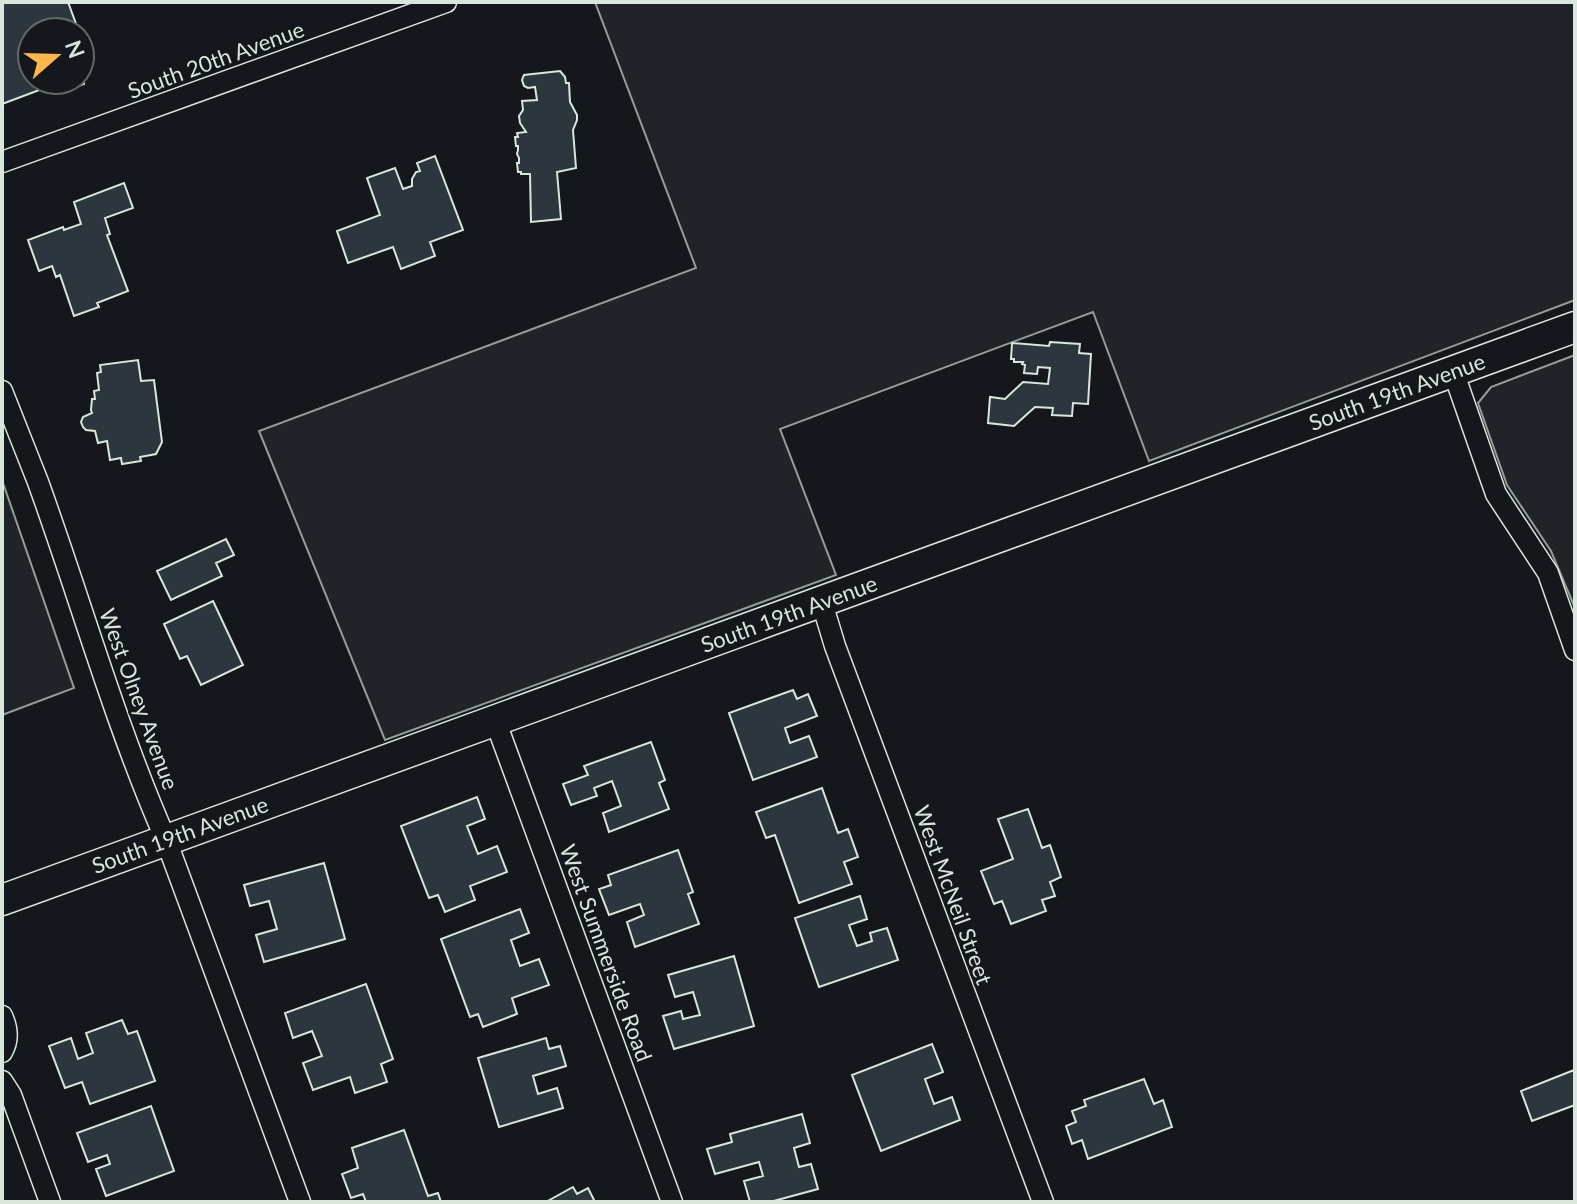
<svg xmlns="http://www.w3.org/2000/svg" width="1577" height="1204" font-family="Lato,sans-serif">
<rect width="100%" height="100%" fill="#14181c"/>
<path fill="#202428" stroke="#939e99" stroke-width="2" d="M 595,2 L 1575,2 L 1575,300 L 1149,461 L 1093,312 L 780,429 L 836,575 L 385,740 L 259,431 L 696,268 Z
M 1575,355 L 1575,608 L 1551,551 L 1507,485 L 1478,403 L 1491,387 Z
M 2,480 L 74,688 L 2,715 Z"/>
<path fill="#2c363c" stroke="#d8e6dc" stroke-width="2" d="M 2,2 L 68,2 L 79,32 L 32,32 L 32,80 L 80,80 L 80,72 L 84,84 L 62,92 L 58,83 L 2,104 Z
M 560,71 L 565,77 L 566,83 L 569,83 L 570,102 L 577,115 L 577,120 L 573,130 L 576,168 L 557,172 L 561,219 L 531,222 L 530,174 L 521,174 L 521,172 L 518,172 L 517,163 L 519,163 L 519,158 L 517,154 L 518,150 L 518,146 L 516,146 L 515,137 L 518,137 L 517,133 L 526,132 L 520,123 L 519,116 L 523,110 L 522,101 L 537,100 L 535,87 L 528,88 L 524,86 L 522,80 L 524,75 Z
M 435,156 L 463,230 L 430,242 L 435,256 L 401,269 L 393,247 L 348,263 L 337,231 L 380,215 L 367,178 L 395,168 L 403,189 L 412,186 L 412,179 L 416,172 L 420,171 L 417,163 Z
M 124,183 L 133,208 L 105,218 L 110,234 L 107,235 L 128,291 L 97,303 L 99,307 L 74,316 L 60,275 L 56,277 L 52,266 L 39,271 L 28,240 L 63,227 L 64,230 L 81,224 L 74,202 Z
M 1050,342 L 1080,344 L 1079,353 L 1091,354 L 1088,404 L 1073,403 L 1072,416 L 1052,415 L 1053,408 L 1035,407 L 1014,426 L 988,423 L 990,397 L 1005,399 L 1023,382 L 1048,384 L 1050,368 L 1038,367 L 1037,374 L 1024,373 L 1025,365 L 1022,364 L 1023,362 L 1014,362 L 1014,359 L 1011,359 L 1012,343 L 1049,346 Z
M 138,360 L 141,381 L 154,380 L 162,442 L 156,454 L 140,457 L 141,461 L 122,464 L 121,458 L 110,460 L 107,441 L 98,443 L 95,431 L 86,430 L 83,427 L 81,422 L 83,417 L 92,413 L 91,410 L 92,399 L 95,399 L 94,391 L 99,390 L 97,373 L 101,372 L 100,365 Z
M 226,539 L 234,555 L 216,563 L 222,576 L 171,600 L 157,571 Z
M 213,601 L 243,665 L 201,685 L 187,656 L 180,659 L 164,624 Z
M 793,690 L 797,699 L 808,694 L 817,716 L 785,728 L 790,743 L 809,736 L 817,757 L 753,780 L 729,713 Z
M 651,742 L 665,780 L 659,783 L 669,809 L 609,832 L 603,813 L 621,806 L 612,781 L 594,788 L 597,796 L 571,805 L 563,784 L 588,775 L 584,766 Z
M 822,788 L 838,833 L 848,829 L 858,857 L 844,862 L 852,884 L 799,903 L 775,835 L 766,838 L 756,812 Z
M 477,797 L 485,819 L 467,826 L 478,854 L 497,846 L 507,872 L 470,886 L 475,900 L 445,912 L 438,895 L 429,898 L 401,826 Z
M 1028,809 L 1042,848 L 1050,845 L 1061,877 L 1050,882 L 1055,896 L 1042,900 L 1046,911 L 1011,924 L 1002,901 L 994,904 L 981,871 L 1013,859 L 998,819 Z
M 678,850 L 693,892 L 688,894 L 699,924 L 635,947 L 627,922 L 644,915 L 640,904 L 609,915 L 599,889 L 611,885 L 608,875 Z
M 324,863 L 345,939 L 264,962 L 256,935 L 277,929 L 269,901 L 250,906 L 244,885 Z
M 860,896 L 867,919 L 849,925 L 857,946 L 872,941 L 870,933 L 887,928 L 898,960 L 819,987 L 795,918 Z
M 520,909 L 529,933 L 511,940 L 520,966 L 539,959 L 549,985 L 512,998 L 517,1014 L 483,1027 L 478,1014 L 470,1017 L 441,939 Z
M 734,956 L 754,1026 L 674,1049 L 663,1016 L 681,1011 L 683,1019 L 700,1015 L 693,992 L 675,997 L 668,975 Z
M 366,984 L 393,1059 L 381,1064 L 387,1082 L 355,1093 L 350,1077 L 313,1090 L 303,1063 L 322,1056 L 312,1031 L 293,1038 L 285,1013 Z
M 122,1020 L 128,1034 L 137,1031 L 155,1081 L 90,1104 L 82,1082 L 65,1088 L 49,1046 L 71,1038 L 78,1059 L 93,1053 L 86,1033 Z
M 546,1038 L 549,1049 L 560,1046 L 566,1066 L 533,1076 L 538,1094 L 557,1088 L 563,1108 L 499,1127 L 478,1058 Z
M 932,1044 L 943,1072 L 925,1079 L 934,1104 L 952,1097 L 960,1120 L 881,1151 L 852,1075 Z
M 1574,1070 L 1575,1105 L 1532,1121 L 1521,1091 Z
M 1144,1079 L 1154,1104 L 1163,1100 L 1172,1127 L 1088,1159 L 1082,1140 L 1072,1144 L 1066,1126 L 1076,1122 L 1072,1111 L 1086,1106 L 1084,1100 Z
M 151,1106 L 174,1171 L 106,1196 L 96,1169 L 110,1164 L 107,1155 L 88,1162 L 77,1133 Z
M 802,1114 L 810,1143 L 794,1148 L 799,1167 L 811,1164 L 818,1189 L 770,1202 L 750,1202 L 744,1181 L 763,1176 L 759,1162 L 715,1174 L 707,1149 L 732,1142 L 730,1134 Z
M 404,1130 L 428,1196 L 438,1193 L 441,1202 L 366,1202 L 363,1194 L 351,1198 L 342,1174 L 358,1168 L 352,1148 Z
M 573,1187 L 577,1194 L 588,1188 L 595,1202 L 546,1202 Z"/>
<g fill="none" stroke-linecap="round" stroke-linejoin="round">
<g stroke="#d8e6dc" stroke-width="23">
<path id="street" d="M 2,162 L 446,2
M 1453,371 L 1496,494 L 1548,573 L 1575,650
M 2,391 C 14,421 26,452 38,482 C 81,601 115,724 166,840 L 300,1202
M 822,603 L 835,646 L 1043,1202
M 495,720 L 672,1202
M 2,1016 C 8,1029 9,1040 2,1052
M 2,1081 L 11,1095 L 50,1202"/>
</g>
<g stroke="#d8e6dc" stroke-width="33">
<path id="secondary" d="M 2,900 L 1575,327"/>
</g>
<use href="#street" stroke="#14181c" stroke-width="20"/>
<use href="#secondary" stroke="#14181c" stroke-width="30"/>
</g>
<g text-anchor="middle" stroke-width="6" stroke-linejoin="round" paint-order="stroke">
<g font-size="22" fill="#d8e6dc" stroke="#14181c">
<text transform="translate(216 60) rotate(-20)" y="8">South 20th Avenue</text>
<text transform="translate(1397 392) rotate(-20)" y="8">South 19th Avenue</text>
<text transform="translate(789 614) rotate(-20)" y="8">South 19th Avenue</text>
<text transform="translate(139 699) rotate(70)" y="8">West Olney Avenue</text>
<text transform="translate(180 835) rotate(-20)" y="8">South 19th Avenue</text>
<text transform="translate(953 895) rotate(70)" y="8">West McNeil Street</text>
<text transform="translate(606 953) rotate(70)" y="8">West Summerside Road</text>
</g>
</g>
<rect width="1577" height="1204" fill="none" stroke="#d8e6dc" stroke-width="8"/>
<g transform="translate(56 56) rotate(70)"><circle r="38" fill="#14181c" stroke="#626a69" stroke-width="2"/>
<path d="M0-6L14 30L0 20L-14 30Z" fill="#ffb74d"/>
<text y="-12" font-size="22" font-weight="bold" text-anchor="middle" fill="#d8e6dc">N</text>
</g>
</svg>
